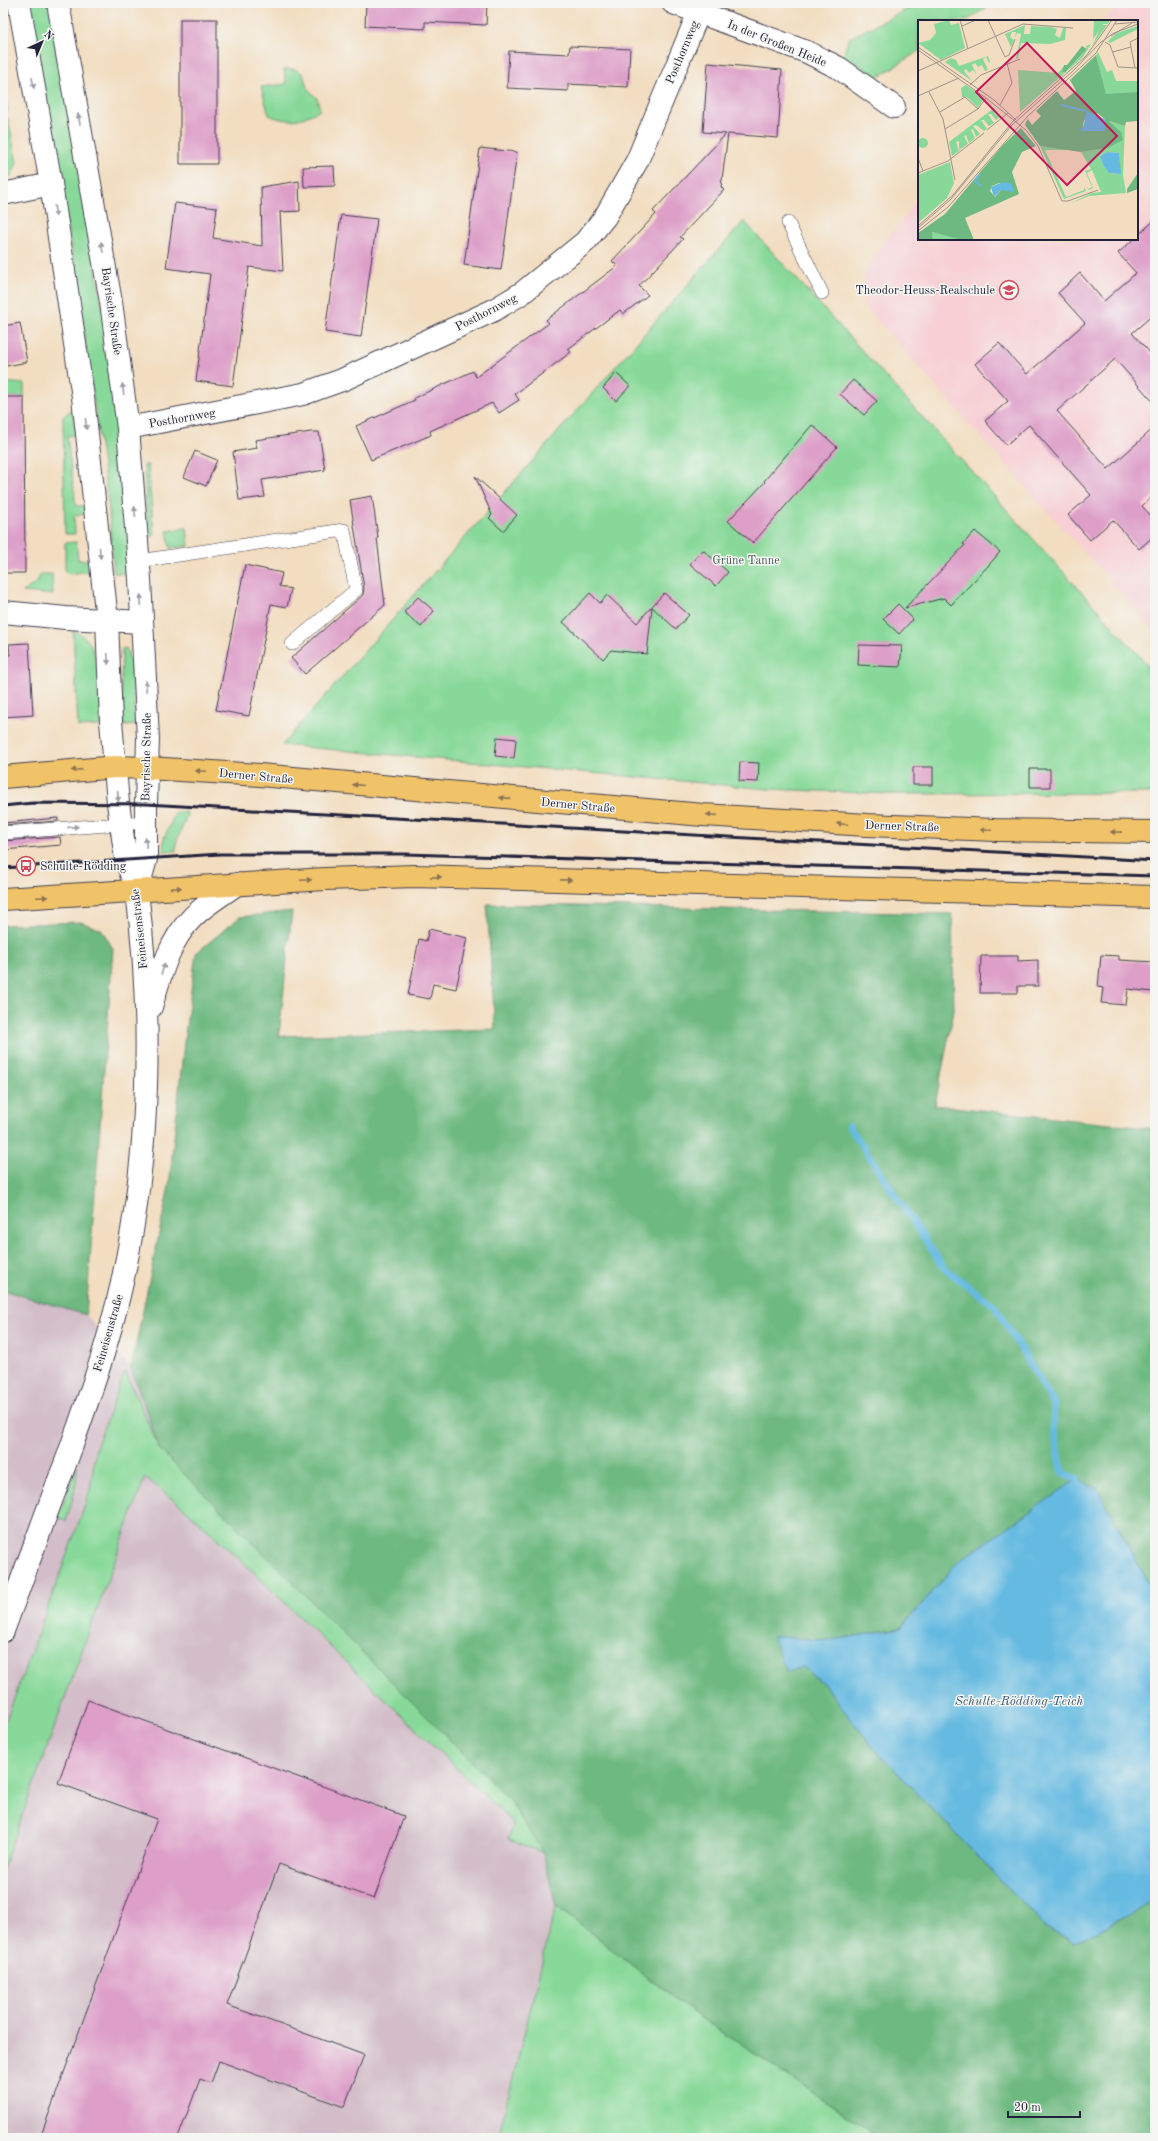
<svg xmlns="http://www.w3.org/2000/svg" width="1158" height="2141" font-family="'Old Standard TT',serif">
<rect width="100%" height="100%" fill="#f6f6f2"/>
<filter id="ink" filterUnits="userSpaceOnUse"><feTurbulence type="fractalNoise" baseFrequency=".025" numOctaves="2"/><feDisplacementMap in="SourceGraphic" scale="8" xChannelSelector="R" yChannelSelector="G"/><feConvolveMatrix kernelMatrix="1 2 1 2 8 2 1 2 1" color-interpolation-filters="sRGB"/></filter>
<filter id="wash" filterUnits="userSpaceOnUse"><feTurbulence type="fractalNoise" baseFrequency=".012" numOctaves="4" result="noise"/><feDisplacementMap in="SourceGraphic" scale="16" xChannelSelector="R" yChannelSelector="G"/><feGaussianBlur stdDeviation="0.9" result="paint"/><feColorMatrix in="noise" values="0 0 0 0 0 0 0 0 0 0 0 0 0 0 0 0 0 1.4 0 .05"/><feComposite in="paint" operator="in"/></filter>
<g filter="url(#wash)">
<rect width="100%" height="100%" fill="#f2ddc0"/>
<path fill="#f7cfd4" d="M 1124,3 L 1155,3 L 1155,631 L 864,306 L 864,274 L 880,248 L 919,198 L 919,239 L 1137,239 L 1137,21 L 1101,21 Z"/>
<path fill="#d2bdc8" d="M 3,1290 L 86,1315 L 131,1368 L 160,1450 L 509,1799 L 544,1853 L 556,1906 L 498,2138 L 3,2138 Z"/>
<path fill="#88d999" stroke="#557e6a" d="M 28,3 L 52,3 L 117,396 L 130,563 L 128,574 L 114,573 L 108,500 L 74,264 Z
M 920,3 L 994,3 L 966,21 L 919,21 L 919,51 L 878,77 L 843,56 L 849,38 Z
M 295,69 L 303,74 L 307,88 L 317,98 L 320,110 C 301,120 289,124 269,115 L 261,87 L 286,84 L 284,69 Z
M 3,87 L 8,111 L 3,114 Z
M 8,118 L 17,163 L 11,176 L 3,179 L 3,122 Z
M 744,221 L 1155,673 L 1155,793 L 891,794 L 768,789 L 282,745 Z
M 3,382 L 24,384 L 24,397 L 3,397 Z
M 72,409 L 76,435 L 67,436 L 76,506 L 84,506 L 85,514 L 74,516 L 75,534 L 65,534 L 63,417 Z
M 144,465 L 148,465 L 154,536 L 148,537 Z
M 187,528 L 189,546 L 170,548 L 167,531 Z
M 76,542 L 78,560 L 91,560 L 91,571 L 68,574 L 65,571 L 65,543 Z
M 41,574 L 52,574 L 53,595 L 23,592 L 37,582 Z
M 73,631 C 105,638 100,701 101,726 L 78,727 Z
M 126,648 L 132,665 L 136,725 L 124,726 L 121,685 L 122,649 Z
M 176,812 L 186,812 L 187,815 L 176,843 L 176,851 L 163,851 L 164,838 Z
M 125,1371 L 160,1450 L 509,1799 L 544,1853 L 508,1840 L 513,1823 L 246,1565 L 186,1510 L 145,1477 L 3,1869 L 3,1729 L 83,1511 L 90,1490 L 96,1448 Z
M 77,1466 C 77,1486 72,1502 66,1521 L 58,1518 Z
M 556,1906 L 692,2012 L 881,2138 L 498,2138 Z"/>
<path fill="#6eb981" stroke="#486e5e" d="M 487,904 L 952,914 L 954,1010 L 935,1105 L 1155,1129 L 1155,1595 L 1097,1489 L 958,1562 L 901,1628 L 828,1641 L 773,1636 L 803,1667 L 822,1682 L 873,1747 L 1041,1923 L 1074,1943 L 1155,1901 L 1155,2138 L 881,2138 L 692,2012 L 556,1906 L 543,1853 L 509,1799 L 160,1450 L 131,1368 L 169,1186 L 184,1042 L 196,953 L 240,917 L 292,911 L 279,1036 L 495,1029 Z
M 81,922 L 102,930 L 113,949 L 86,1315 L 3,1290 L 3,925 Z"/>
<path fill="#65bae1" stroke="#446e8e" d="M 1077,1479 L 1097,1488 L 1155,1595 L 1155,1901 L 1074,1943 L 1041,1923 L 873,1747 L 822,1682 L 803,1667 L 787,1672 L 772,1636 L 828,1641 L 901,1628 L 958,1562 Z"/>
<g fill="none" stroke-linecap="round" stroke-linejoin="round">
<path stroke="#65bae1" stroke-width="7" d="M 849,1126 L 944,1268 L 995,1306 L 1054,1404 L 1053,1431 L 1063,1473 L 1077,1479"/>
</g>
<g id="blocks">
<path fill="#dd9ec8" d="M 366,3 L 487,3 L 486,25 L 425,22 L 425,29 L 365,26 Z
M 180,19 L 217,19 L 217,164 L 180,164 Z
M 570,46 L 630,49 L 628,87 L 568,84 L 568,91 L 507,88 L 509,51 L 569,54 Z
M 708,63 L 782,70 L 778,138 L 728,134 L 721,187 L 724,190 L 680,237 L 683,239 L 639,286 L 648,295 L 623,314 L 620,310 L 568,349 L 571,352 L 515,394 L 519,400 L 499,413 L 492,403 L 430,431 L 431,435 L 371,460 L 356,426 L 415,400 L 414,398 L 473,371 L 476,377 L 549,323 L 546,320 L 617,266 L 612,261 L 656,214 L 653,211 L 726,134 L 703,132 Z
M 480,148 L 517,152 L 501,270 L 464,265 Z
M 334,166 L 335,186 L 304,187 L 303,167 Z
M 299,181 L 300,211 L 280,212 L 283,271 L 249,267 L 233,386 L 196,381 L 210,274 L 166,268 L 175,203 L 217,208 L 213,238 L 262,246 L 261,187 Z
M 341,215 L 377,219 L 361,337 L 325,332 Z
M 1155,220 L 1155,313 L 1132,333 L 1155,358 L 1155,404 L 1115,359 L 1057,411 L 1108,469 L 1155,427 L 1155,494 L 1142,506 L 1155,520 L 1155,535 L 1139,549 L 1113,520 L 1090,540 L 1068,515 L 1091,495 L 1029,425 L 1006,445 L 985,421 L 1008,401 L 975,364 L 999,343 L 1027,374 L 1085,323 L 1058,293 L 1080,273 L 1104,301 L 1136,273 L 1118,253 L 1134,239 L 1137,239 L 1137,236 Z
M 20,323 L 27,362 L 7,366 L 3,345 L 3,326 Z
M 616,373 L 630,386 L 616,401 L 603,388 Z
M 853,380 L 877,401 L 864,415 L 840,394 Z
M 3,397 L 24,397 L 25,573 L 3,573 Z
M 812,425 L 837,447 L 753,543 L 728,521 L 765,482 L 764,481 Z
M 311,432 L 319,432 L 325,470 L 262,480 L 265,497 L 239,500 L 233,452 L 257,448 L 255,440 Z
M 195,451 L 217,460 L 206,486 L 184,477 Z
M 475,476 L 517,515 L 503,531 L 489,518 L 492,515 Z
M 372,496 L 378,537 L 377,538 L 385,605 L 305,674 L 291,658 L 363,595 L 364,588 L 350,500 Z
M 975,531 L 1000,552 L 988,566 L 951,605 L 944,598 L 905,608 L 965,545 L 963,544 Z
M 703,550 L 728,572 L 716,586 L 690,564 Z
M 245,565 L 282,573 L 279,586 L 291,589 L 287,607 L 271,604 L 249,716 L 216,710 Z
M 590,593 L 600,603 L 607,595 L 637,623 L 664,593 L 689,615 L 676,629 L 652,607 L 647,654 L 611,650 L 603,659 L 563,622 Z
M 418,597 L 434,611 L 421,627 L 404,612 Z
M 898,604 L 913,619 L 899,634 L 883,619 Z
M 29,643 L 33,715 L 3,717 L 3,655 L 10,655 L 9,644 Z
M 859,645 L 902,646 L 900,667 L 858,665 Z
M 497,737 L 516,739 L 514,758 L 495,756 Z
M 740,762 L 759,763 L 758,782 L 739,781 Z
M 913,767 L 933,767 L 933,785 L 913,785 Z
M 1030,769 L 1050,769 L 1050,787 L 1030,787 Z
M 58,818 L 58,821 L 3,825 L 3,823 Z
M 60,837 L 61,845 L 3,850 L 3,841 Z
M 429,929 L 467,938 L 456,989 L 433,984 L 430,999 L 408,995 L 419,939 L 426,941 Z
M 1101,955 L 1119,956 L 1119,960 L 1155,962 L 1153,992 L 1128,989 L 1126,1005 L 1101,1003 L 1103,988 L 1098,987 Z
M 981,956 L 1018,956 L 1018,961 L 1038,960 L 1038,986 L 1018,986 L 1018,993 L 980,993 Z
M 88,1700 L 404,1816 L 374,1899 L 279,1864 L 227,2005 L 364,2055 L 344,2107 L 219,2061 L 211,2083 L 200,2079 L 178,2138 L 40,2138 L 157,1819 L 58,1783 Z"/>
</g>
</g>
<g filter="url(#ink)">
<use href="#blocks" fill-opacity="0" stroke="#413e4f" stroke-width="1"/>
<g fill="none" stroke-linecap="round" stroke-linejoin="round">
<g stroke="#413e4f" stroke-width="14">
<path id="service" d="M 788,223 L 822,293
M 139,561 L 344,530 L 356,590 L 292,644
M 3,833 L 146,822"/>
</g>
<g stroke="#413e4f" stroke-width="24">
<path id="minor" d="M 673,3 L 807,52 L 839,68 L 894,107
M 3,194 L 51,184
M 128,428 L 303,394 L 342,380 L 494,310 L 522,293 L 585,242 L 605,217 L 637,161 L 699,12
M 3,612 L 66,618 L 142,622
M 151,1007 C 160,977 168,943 191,919 C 204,905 222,895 237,884
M 3,1631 C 24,1574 45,1516 67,1459 C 87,1403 108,1346 121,1287 C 150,1159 153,1021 137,891"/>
</g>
<g stroke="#413e4f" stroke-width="24">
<path id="tertiary" d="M 19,3 L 51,184 L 83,397 L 107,620 L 111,721 L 118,803 L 126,859 L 137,891
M 58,3 L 111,302 L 128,428 L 140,579 L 148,739 L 146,804 L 146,859 L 137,891"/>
</g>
<g stroke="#413e4f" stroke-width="24">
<path id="primary" d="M 3,777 L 116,767 L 148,768 L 260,775 L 703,815 L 867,825 L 996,830 L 1155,832
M 3,899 L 325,879 L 414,876 L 1155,897"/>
</g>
<use href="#service" stroke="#fff" stroke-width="13"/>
<use href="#minor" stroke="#fff" stroke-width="22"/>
<use href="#tertiary" stroke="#fff" stroke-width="22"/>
<use href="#primary" stroke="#f1c369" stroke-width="22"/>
<path stroke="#22223b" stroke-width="3" d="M 3,806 L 33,803 L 146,804 L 1155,861
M 3,868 L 220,854 L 405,854 L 1155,876"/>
</g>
<defs><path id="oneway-solid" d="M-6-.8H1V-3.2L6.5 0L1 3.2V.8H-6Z"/></defs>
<g fill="#9c9ca7">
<use href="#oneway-solid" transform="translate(33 83) rotate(80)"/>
<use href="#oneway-solid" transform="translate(79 119) rotate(-100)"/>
<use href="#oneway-solid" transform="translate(55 211) rotate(82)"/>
<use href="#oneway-solid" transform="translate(102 247) rotate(-100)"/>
<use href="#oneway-solid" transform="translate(123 389) rotate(-98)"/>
<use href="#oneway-solid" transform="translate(86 424) rotate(84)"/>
<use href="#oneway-solid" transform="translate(135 512) rotate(-95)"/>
<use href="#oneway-solid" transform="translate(100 553) rotate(84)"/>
<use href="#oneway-solid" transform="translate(141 600) rotate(-93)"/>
<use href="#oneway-solid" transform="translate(108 659) rotate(88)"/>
<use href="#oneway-solid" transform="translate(146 686) rotate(-93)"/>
<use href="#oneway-solid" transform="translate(118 796) rotate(86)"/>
<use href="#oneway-solid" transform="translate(73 827) rotate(-5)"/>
<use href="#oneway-solid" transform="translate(146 843) rotate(-91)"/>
<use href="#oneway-solid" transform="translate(163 969) rotate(-71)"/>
</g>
<g fill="#8a7252">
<use href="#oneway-solid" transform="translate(77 770) rotate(176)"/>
<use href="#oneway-solid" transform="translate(201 771) rotate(-177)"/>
<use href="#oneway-solid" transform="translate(358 785) rotate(-175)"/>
<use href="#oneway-solid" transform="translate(505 798) rotate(-175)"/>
<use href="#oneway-solid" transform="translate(712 815) rotate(-176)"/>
<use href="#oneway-solid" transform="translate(842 824) rotate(-176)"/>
<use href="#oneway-solid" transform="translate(986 830) rotate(-178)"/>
<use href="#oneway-solid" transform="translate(1116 832) rotate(-179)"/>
<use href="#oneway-solid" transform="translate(436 877) rotate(1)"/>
<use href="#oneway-solid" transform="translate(306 880) rotate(-3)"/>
<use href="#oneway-solid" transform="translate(566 880) rotate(1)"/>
<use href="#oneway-solid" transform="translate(176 888) rotate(-4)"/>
<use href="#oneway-solid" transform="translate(42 897) rotate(-3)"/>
</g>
</g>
<defs>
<g id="school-ring" transform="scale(1)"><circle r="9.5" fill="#f6f6f2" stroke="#d1495b" stroke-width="1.5"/><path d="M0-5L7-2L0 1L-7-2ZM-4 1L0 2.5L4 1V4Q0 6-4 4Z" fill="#d1495b"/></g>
<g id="bus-ring" transform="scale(1)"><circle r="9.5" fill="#f6f6f2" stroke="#d1495b" stroke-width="1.5"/><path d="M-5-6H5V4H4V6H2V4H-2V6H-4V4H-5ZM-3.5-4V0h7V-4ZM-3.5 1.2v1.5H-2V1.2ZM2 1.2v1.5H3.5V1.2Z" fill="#d1495b"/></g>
</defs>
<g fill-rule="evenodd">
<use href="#school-ring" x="1009" y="290"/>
<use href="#bus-ring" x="26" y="866"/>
</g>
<g text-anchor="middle" stroke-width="3" stroke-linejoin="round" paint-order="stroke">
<g font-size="12" fill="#22223b" stroke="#f6f6f2">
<text transform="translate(777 43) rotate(22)" y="4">In der Großen Heide</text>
<text transform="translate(682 52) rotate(-67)" y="4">Posthornweg</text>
<text transform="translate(112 311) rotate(82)" y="4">Bayrische Straße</text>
<text transform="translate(486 312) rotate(-27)" y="4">Posthornweg</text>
<text transform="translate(182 418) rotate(-10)" y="4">Posthornweg</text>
<text transform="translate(146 757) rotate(-89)" y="4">Bayrische Straße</text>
<text transform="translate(256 776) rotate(5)" y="4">Derner Straße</text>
<text transform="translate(578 805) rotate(5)" y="4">Derner Straße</text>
<text transform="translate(902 826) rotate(2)" y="4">Derner Straße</text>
<text transform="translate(139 929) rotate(-96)" y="4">Feineisenstraße</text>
<text transform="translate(108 1333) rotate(-74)" y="4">Feineisenstraße</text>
</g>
<g font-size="12" fill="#22223b" stroke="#f6f6f2" text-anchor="end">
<text x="995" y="294">Theodor-Heuss-Realschule</text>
<text x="40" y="870" text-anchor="start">Schulte-Rödding</text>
</g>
<g font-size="12" fill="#415957" stroke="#f6f6f2">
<text x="746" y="564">Grüne Tanne</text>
</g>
<g font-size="13" font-style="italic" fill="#395775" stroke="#f6f6f2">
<text x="1019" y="1705">Schulte-Rödding-Teich</text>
</g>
</g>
<g transform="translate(918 20)">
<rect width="220" height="220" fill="#f2ddc0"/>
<path d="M 31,0 L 33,5 L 41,3 L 47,28 L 23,40 L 0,23 L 12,20 L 18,13 L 16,4 ZM 176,0 L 192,0 L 190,4 L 186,4 L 184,5 L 189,5 L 174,26 L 181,11 L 175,19 ZM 107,5 L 106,14 L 112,14 L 113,6 L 133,7 L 139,9 L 137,15 L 142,18 L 145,8 L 148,8 L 147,20 L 132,24 L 103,23 L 100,38 L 98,39 L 103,14 L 99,13 L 97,18 L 98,12 L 94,12 L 92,17 L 96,20 L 93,27 L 87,14 ZM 220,6 L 220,9 L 192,23 L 190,21 L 199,13 ZM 173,24 L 165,37 L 102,92 L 100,50 L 140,53 L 146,46 L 145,49 L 159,40 L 169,29 L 168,26 ZM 180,32 L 189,52 L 194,50 L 198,61 L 220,61 L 220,72 L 188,75 L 178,35 ZM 70,36 L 72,42 L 71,43 L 68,37 L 65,39 L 70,50 L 67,51 L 64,45 L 60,47 L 57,43 L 54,45 L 59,55 L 55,50 L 51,53 L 48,49 L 46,51 L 54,61 L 27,42 L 33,38 L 38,40 L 41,46 ZM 48,65 L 66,78 L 60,88 L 49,77 L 44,77 L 43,68 L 38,71 ZM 76,88 L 77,94 L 82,97 L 78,100 L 73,94 L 70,94 L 76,103 L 71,106 L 66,100 L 63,100 L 69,109 L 66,111 L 58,105 L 55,106 L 62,114 L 58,117 L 55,109 L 53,110 L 57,118 L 51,123 L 48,115 L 46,116 L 50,124 L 41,130 L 41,121 L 38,122 L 41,131 L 34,136 L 31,122 ZM 190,101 L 207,106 L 205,155 L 208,173 L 171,176 L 151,184 L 174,173 L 183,172 L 174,150 L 169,153 L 175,168 L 171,170 L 169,166 L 170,169 L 174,167 L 167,151 L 173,149 L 163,132 L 189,128 L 201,110 ZM 190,132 L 201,133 L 202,154 L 191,153 L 185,145 L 182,136 ZM0 123a5 5 0 1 1 10 0a5 5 0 1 1-10 0ZM 122,126 L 160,130 L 127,130 L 148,177 L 166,170 L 166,167 L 168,171 L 146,179 ZM 32,142 L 36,163 L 29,178 L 0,203 L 0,155 ZM 14,212 L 43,219 L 44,220 L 15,220 Z" fill="#88d999" fill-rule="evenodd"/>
<path d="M 164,26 L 169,29 L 147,52 L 144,52 L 146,45 L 149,45 ZM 178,35 L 188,74 L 220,72 L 220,101 L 208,102 L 207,106 L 191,101 L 203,112 L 205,120 L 189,128 L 163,132 L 122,126 L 107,105 L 108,102 L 110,99 L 114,105 L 123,96 L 118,91 L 139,71 L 146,80 L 158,71 L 152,60 ZM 179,93 L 187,99 L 187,111 L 164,111 L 166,100 ZM 103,108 L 118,126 L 104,132 L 94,152 L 101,174 L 47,198 L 56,220 L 44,220 L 14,212 L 15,220 L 0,220 L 0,213 L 27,194 L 85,125 ZM 81,163 L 92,164 L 95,170 L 83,170 L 77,177 L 72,171 L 74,166 ZM 220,153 L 220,169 L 209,173 L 209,169 Z" fill="#6eb981" fill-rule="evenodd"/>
<path d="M 168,91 L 187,99 L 187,111 L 161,111 L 166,105 ZM 190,132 L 201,133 L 203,154 L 191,153 L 185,145 L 182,136 ZM 85,162 L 94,164 L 96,172 L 83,170 L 76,177 L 73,167 Z" fill="#65bae1"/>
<path fill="none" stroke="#65bae1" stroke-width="2" d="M 143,85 L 168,91M 62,154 L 57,161 L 63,166"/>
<path fill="none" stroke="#9f928b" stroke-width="1" d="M 42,0 L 50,29M 70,0 L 87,37 L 91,35 L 97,19M 197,4 L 220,2M 44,6 L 58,0M 193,16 L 214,3M 187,22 L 192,25 L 200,47 L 220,48M 0,27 L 76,80 L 98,100M 0,30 L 68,78 L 108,110 L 120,126 L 144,181 L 150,181 L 180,170M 195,32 L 213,27M 217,48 L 212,22 L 220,18M 0,51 L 105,4 L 155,8M 52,65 L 63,55 L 102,39M 11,72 L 25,99 L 37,160M 0,76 L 41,58M 82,85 L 94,63 L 89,43M 22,92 L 47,77 L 60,89M 27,109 L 60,89 L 68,78M 69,110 L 90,93M 0,138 L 5,151M 0,153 L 30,141 L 66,113M 0,206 L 35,175 L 96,100 L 168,36 L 194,0M 0,208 L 33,179 L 94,105 L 155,51 L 183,22 L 196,13 L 220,4M 0,211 L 30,187 L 110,96 L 178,33 L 199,0"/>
<path fill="#c2185b" fill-opacity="0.15" stroke="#c2185b" stroke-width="2" d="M 109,23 L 199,116 L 149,165 L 58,72 Z"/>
<rect width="220" height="220" fill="none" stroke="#22223b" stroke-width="2"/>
</g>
<rect width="1158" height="2141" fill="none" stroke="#f6f6f2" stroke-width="16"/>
<g transform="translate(42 42) rotate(44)" stroke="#f6f6f2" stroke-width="3" paint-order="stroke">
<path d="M0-3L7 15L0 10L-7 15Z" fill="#22223b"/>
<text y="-6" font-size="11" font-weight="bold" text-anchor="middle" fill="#22223b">N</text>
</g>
<path d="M1008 2111v6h72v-6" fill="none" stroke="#22223b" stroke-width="2"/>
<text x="1014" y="2111" font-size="12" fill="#22223b" stroke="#f6f6f2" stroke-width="3" paint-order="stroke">20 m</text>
</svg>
